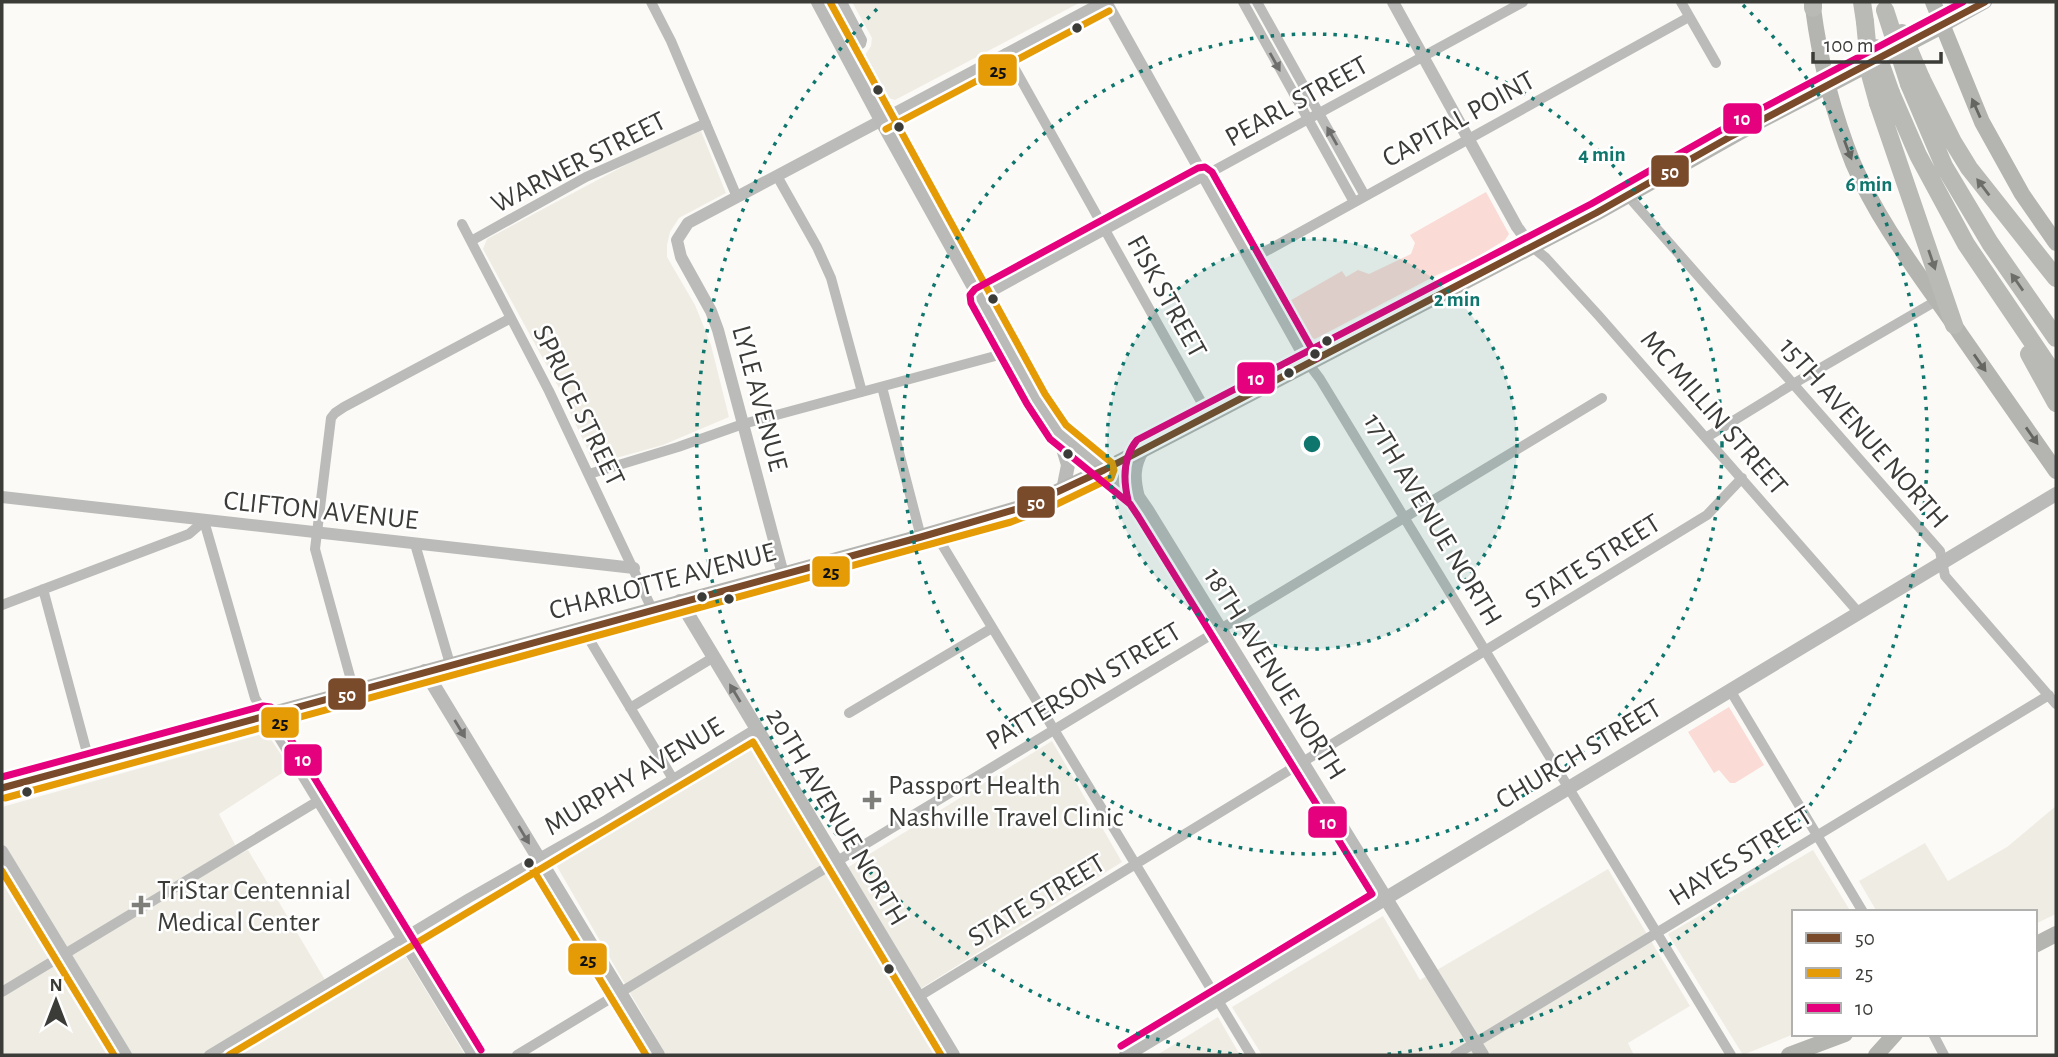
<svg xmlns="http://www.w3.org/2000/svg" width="2058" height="1057" font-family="'Alegreya Sans',sans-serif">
<rect width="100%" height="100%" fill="#fbfaf6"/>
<path fill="#efece3" d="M 852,2 L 1081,2 L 895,100 L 886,97 L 866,61 L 865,55 L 871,46 L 872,38 Z
M 701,131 L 726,193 L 679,218 L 670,232 L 667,245 L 667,257 L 695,305 L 711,345 L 729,417 L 663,445 L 594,464 L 559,388 L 483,249 L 487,239 L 648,153 Z
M 262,734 L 268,735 L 290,768 L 219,814 L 240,854 L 248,850 L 331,990 L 401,949 L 465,1055 L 2,1055 L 2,807 Z
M 1052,741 L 1122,862 L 909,996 L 943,1055 L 666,1055 L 555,863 L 753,742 L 834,876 Z
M 2056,806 L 2056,914 L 2035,924 L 2035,912 L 1877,912 L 1859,881 L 1925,843 L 1948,881 L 2007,847 Z
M 1813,850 L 1851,912 L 1794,912 L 1794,1034 L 1743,1055 L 1668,934 Z
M 1608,869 L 1690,1006 L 1628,1043 L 1634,1055 L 1262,1055 L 1232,1007 L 1383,916 L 1420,980 Z
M 1218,1017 L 1240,1055 L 1157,1055 Z"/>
<path fill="#fbdbd6" d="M 1486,192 L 1509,234 L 1505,240 L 1472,260 L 1437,275 L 1315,339 L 1303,335 L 1286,303 L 1342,271 L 1346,277 L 1358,270 L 1369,274 L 1411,254 L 1415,243 L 1410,235 Z
M 1729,707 L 1764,765 L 1735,783 L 1730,783 L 1719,770 L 1714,773 L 1688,732 Z"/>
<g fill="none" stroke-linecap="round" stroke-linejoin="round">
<path stroke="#bbbcba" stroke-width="10" d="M 651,2 L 671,41 L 737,197
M 842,2 L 862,40 L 861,44 L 845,53
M 1243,2 L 1354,202
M 1257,2 L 1365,196
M 1681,2 L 1716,63
M 1006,53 L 1208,414
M 777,176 L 817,247 L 831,278 L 862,392
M 1628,196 L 1940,551 L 1945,576 L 2056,704
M 462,224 L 549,391 L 652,609
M 471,241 L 586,177 L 706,123
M 1531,246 L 1546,258 L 1599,316 L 1859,613
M 1250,260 L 1689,17
M 980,298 L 1523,2
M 1308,363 L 1320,379 L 1731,1055
M 882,387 L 921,537
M 1707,437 L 1793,384 L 1936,301
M 589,474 L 678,447 L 743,424 L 1010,352
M 935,533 L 1251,1055
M 415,544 L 450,664
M 43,589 L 90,764
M 2,605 L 189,534 L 204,521 L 255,698 L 472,1055
M 583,629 L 673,779
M 1730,690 L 1863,912
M 354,691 L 315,549 L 331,418 L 335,413 L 344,407 L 511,318
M 630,708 L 714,657
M 849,713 L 992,628
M 2,992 L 318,801
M 918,997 L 1707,515 L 1742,478
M 1933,1034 L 1944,1055
M 209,1055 L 469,898 L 606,820 L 757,728
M 517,1055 L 1602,398
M 1455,1055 L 2049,695"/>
<path stroke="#bbbcba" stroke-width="12" d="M 1106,2 L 1308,363
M 1393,2 L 1517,227 L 1531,246
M 2,497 L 634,568
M 783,574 L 718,330 L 711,311 L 681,257 L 677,240 L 688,223 L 1104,2
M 2,851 L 126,1055"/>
<path stroke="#babbb9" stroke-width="14" d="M 818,2 L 881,120 L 1036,399 L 1058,432 L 1138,497 L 1147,510 L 1482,1055
M 1942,26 L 1985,2
M 1058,432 L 1068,465 L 1063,490
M 1138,497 C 1133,479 1133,465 1143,449
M 680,601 L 953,1055
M 425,671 L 658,1055
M 1126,1055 L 2056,494"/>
<path stroke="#b4b4b1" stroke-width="16" d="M 1933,2 L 1982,122 L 2022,194 L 2056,243
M 1813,8 C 1820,61 1833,113 1853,163 C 1880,226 1923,279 1961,335 C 1992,380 2024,425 2056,471
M 2,788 L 921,537 L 1027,506 L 1104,470 L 1596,213 L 1754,124 L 1942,26
M 2035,945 L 2056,934
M 1789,1055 L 1845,1034
M 1876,1055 L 1895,1034"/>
<path stroke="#b9b9b6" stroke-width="18" d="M 1813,2 L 1813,8
M 1862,2 L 1865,22
M 1921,78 L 1953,142 L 1969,168 L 2056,278
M 1909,84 L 1944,166 L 1990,243 L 2056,338
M 1891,93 L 1918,155 L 1966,244 L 2056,377
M 1878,103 L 1954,325
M 2029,354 L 2056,403"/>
<path stroke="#b9b9b6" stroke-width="18" d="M 1885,10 L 1909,84
M 1865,22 L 1870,74 L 1878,103
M 1902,33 L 1921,78
M 1875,48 L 1891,93"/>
<g stroke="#fff" stroke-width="12">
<path id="bus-1" d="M 2,788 L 921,537 L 1027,506 L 1104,470 L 1596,213 L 1728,138 L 1985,2"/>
</g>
<g stroke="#fff" stroke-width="12">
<path id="bus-2" d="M 886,129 L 1109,11
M 5,798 L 1011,522 L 1051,507 L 1111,478 L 1114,470 L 1112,463 L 1066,425 L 1045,394 L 830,2
M 529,863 L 646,1055
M 2,871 L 114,1055
M 229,1055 L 753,742 L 941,1055"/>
</g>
<g stroke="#fff" stroke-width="12">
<path id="bus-3" d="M 1128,500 C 1123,479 1123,457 1137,440 L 1591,204 L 1723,129 L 1963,2
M 2,777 L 263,706 L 271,707 L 481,1050
M 1121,1046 L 1372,894 L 1138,516 L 1130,504 L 1050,439 L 1027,404 L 971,303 L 970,295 L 975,289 L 1198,168 L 1205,167 L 1212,172 L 1317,358"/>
</g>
<use href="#bus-1" stroke="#7a4b2a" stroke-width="7"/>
<use href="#bus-2" stroke="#e49b06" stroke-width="7"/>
<use href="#bus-3" stroke="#e5007d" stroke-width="7"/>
</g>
<defs><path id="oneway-solid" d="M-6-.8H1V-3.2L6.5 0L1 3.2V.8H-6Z" transform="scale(1.75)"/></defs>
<g fill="#6e6f6c">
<use href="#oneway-solid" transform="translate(1275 62) rotate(61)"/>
<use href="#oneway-solid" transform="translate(1332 136) rotate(-119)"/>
</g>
<g fill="#656562">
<use href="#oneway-solid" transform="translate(1976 108) rotate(-114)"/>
<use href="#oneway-solid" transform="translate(1848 150) rotate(69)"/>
<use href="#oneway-solid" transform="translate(1980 363) rotate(55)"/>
<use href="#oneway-solid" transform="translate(2032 436) rotate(55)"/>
</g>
<g fill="#6d6d6a">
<use href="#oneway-solid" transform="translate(1983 187) rotate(-127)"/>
<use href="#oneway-solid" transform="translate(1932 260) rotate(71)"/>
<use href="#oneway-solid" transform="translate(2017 282) rotate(-125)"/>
</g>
<g fill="#6e6e6c">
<use href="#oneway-solid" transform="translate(735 693) rotate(-121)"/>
<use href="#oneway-solid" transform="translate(460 729) rotate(59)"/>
<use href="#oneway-solid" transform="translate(524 835) rotate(59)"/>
</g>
<circle cx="1312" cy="444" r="205" fill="#0f766e" fill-opacity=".12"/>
<g fill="none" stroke="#0f766e" stroke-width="3.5" stroke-dasharray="3.5 7">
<circle cx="1312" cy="444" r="205"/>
<circle cx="1312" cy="444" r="410"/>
<path d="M1242 1055A615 615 0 0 1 881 5M1743 5A615 615 0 0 1 1382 1055"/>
</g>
<g fill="#3b3b38" stroke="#fff" stroke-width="2.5">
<circle cx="1077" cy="28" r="6"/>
<circle cx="878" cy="90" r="6"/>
<circle cx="899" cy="127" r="6"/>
<circle cx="993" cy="299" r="6"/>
<circle cx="1327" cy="341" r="6"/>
<circle cx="1315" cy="354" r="6"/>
<circle cx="1289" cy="373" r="6"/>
<circle cx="1068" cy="454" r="6"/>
<circle cx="702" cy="597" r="6"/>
<circle cx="729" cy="599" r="6"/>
<circle cx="27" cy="792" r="6"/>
<circle cx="529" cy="863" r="6"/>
<circle cx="889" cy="969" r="6"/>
</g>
<g fill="#7e7e7a" stroke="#fff" stroke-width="2.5">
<path d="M868.5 789.5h7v7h7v7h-7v7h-7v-7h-7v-7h7z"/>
<path d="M137.5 894.5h7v7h7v7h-7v7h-7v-7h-7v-7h7z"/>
</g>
<g text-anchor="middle" stroke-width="5" stroke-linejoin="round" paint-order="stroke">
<g font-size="28" fill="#3b3b38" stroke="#fff">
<text transform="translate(1296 100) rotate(-29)" y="10">PEARL STREET</text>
<text transform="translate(1458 118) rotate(-29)" y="10">CAPITAL POINT</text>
<text transform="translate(578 161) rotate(-27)" y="10">WARNER STREET</text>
<text transform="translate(1168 296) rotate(61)" y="10">FISK STREET</text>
<text transform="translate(761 398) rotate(75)" y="10">LYLE AVENUE</text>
<text transform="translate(580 405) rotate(64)" y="10">SPRUCE STREET</text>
<text transform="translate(1715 412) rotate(49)" y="10">MC MILLIN STREET</text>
<text transform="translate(1865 432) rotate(49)" y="10">15TH AVENUE NORTH</text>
<text transform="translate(321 509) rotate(6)" y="10">CLIFTON AVENUE</text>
<text transform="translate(1434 519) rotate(59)" y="10">17TH AVENUE NORTH</text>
<text transform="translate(1592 560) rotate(-32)" y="10">STATE STREET</text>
<text transform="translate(662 580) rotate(-15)" y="10">CHARLOTTE AVENUE</text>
<text transform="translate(1276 673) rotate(58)" y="10">18TH AVENUE NORTH</text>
<text transform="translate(1083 685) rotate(-31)" y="10">PATTERSON STREET</text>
<text transform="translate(1578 753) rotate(-31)" y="10">CHURCH STREET</text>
<text transform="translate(633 775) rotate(-31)" y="10">MURPHY AVENUE</text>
<text transform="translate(838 816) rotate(59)" y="10">20TH AVENUE NORTH</text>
<text transform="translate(1740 855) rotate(-32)" y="10">HAYES STREET</text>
<text transform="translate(1036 899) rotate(-31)" y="10">STATE STREET</text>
</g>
<g font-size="28" fill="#3b3b38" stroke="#fff" text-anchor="start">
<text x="888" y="794">Passport Health<tspan x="888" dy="32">Nashville Travel Clinic</tspan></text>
<text x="157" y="899">TriStar Centennial<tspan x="157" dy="32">Medical Center</tspan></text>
</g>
</g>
<circle cx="1312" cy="444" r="10" fill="#0f766e" stroke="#fff" stroke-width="3.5"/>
<g font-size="21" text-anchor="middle" font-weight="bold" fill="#0f766e" stroke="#fff" stroke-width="5" stroke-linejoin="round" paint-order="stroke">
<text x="1602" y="161">4 min</text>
<text x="1869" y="191">6 min</text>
<text x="1457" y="306">2 min</text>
</g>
<g stroke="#fff" stroke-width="2.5">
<rect x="977" y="53" width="41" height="34" rx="7" fill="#e49b06"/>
<rect x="1722" y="102" width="41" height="33" rx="7" fill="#e5007d"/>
<rect x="1650" y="154" width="40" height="34" rx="7" fill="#7a4b2a"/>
<rect x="1236" y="361" width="40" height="34" rx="7" fill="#e5007d"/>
<rect x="1016" y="485" width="40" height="34" rx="7" fill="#7a4b2a"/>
<rect x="811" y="555" width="40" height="33" rx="7" fill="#e49b06"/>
<rect x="327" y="677" width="40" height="34" rx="7" fill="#7a4b2a"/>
<rect x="260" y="706" width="40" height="33" rx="7" fill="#e49b06"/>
<rect x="283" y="743" width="40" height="34" rx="7" fill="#e5007d"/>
<rect x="1307" y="805" width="41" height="34" rx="7" fill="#e5007d"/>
<rect x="567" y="942" width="41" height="34" rx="7" fill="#e49b06"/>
</g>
<g font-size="19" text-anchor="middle" font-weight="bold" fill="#fff">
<text x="1742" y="125">10</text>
<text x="1670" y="178">50</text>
<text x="1256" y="385">10</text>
<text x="1036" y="509">50</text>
<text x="347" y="701">50</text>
<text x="303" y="766">10</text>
<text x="1328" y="829">10</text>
</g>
<g font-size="19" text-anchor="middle" font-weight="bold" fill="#111">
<text x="998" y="77">25</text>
<text x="831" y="578">25</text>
<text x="280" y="729">25</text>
<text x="588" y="966">25</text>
</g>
<rect width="2058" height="1057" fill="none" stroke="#3b3b38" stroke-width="7"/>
<rect x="1792" y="910" width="245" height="126" fill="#ffffff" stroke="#b1b1af" stroke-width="2"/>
<rect x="1806" y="933" width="35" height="10" fill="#7a4b2a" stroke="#b1b1af" stroke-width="2"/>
<text x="1855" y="945" font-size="21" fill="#3b3b38">50</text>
<rect x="1806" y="968" width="35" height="10" fill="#e49b06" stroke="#b1b1af" stroke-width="2"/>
<text x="1855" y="980" font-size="21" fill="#3b3b38">25</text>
<rect x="1806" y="1003" width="35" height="10" fill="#e5007d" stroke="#b1b1af" stroke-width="2"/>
<text x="1855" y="1015" font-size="21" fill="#3b3b38">10</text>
<g transform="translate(56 1001)" stroke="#ffffff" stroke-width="5" paint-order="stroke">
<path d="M0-5L12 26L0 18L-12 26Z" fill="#3b3b38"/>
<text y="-10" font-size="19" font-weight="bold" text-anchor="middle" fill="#3b3b38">N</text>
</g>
<path d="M1813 52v10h128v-10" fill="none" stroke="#3b3b38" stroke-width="3.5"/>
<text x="1824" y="52" font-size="21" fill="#3b3b38" stroke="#ffffff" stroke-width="5" paint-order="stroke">100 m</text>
</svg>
